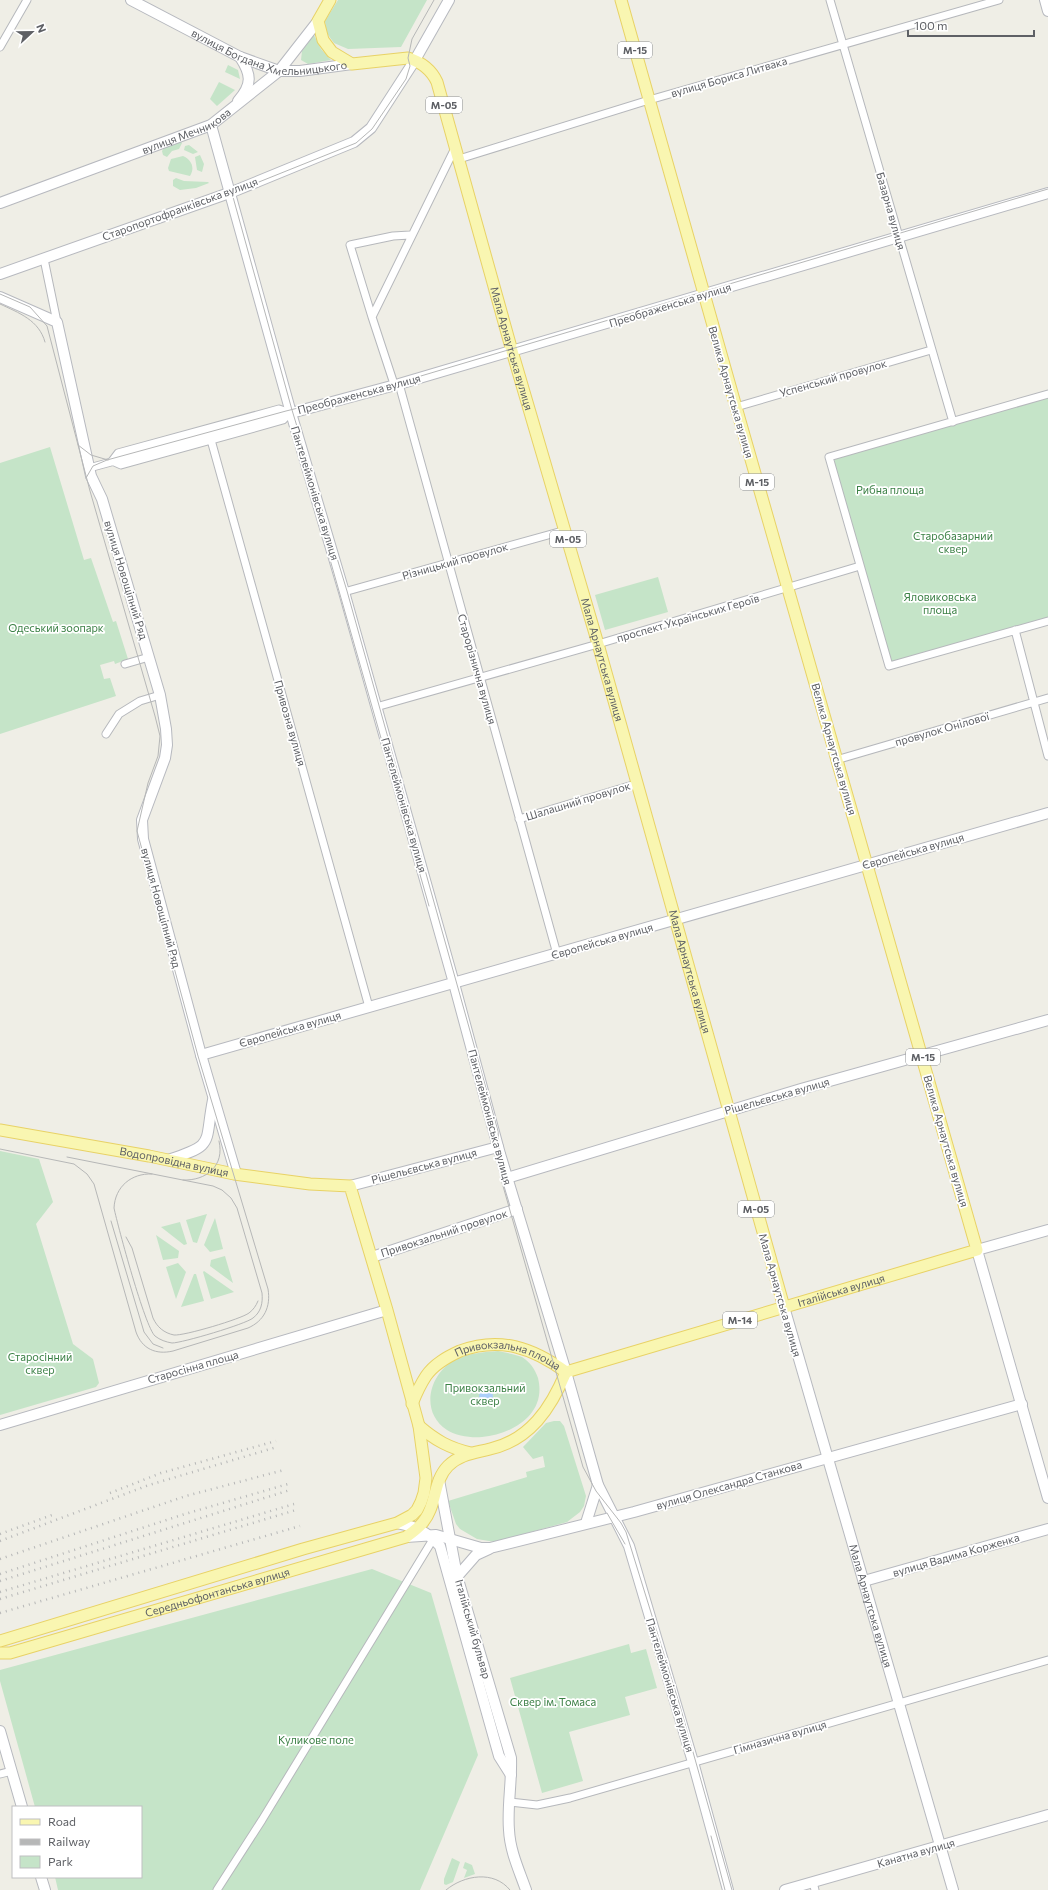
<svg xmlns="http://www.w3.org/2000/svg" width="1048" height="1890" font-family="Commissioner,sans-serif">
<rect width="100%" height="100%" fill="#efeee6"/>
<path fill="#c5e4c8" d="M 338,0 L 427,0 L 401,47 L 348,49 L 334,43 L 326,32 L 325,21 Z
M 314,35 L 321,49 L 331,60 L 308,64 L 301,60 L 302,51 Z
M 228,65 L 238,70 L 240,79 L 225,72 Z
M 219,82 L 235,90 L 217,106 L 210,99 Z
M 181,142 L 182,143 L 179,149 L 172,151 L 167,157 L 163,155 L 162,151 L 166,145 Z
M 189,145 L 198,152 L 193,154 L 184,150 L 185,146 Z
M 200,155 L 204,164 L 202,172 L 197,170 L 195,157 Z
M 183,156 C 192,160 195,168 190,176 L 169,171 L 168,168 L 171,159 Z
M 176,178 L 184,181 L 208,182 L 209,183 L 196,188 L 180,190 L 173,186 L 173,180 Z
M 1048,394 L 1048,621 L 889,666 L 829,457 Z
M 50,447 L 84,560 L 91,558 L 113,622 L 116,621 L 128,659 L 115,664 L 114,661 L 100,665 L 104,679 L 110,678 L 116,696 L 0,734 L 0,463 Z
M 658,577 L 668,612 L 605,630 L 595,595 Z
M 0,1151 L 39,1159 L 53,1202 L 36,1224 L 73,1344 L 93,1359 L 99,1383 L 96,1387 L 0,1415 Z
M 207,1214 L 197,1243 L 193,1242 L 186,1220 Z
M 215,1218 L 223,1249 L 210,1252 L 204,1245 Z
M 180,1222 L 187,1244 L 184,1245 L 161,1227 Z
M 156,1235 L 179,1251 L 178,1258 L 163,1260 Z
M 225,1256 L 233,1283 L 210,1266 L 211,1260 Z
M 178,1263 L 186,1272 L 176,1299 L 166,1267 Z
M 204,1271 L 234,1292 L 211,1299 L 203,1272 Z
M 194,1274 L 196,1274 L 204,1301 L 181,1307 Z
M 498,1351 C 506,1353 515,1354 522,1357 C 530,1362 535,1369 538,1378 C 547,1414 513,1434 482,1437 C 471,1438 456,1436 447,1430 C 419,1412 429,1372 457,1359 C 470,1353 484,1352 498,1351 Z
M 554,1421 L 560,1421 L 564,1426 L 586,1496 L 584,1506 L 580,1512 L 567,1522 L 495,1542 L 477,1539 L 460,1529 L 456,1524 L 448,1501 L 527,1477 L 526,1472 L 545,1467 L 543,1456 L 533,1459 L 523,1447 L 546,1423 Z
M 372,1569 L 431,1593 L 478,1755 L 420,1890 L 58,1890 L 55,1877 L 141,1877 L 141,1807 L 35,1807 L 0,1681 L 0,1670 Z
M 629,1644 L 631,1653 L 646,1649 L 657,1688 L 625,1697 L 630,1715 L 569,1732 L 583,1781 L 542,1793 L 510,1678 Z
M 452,1858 L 460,1862 L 453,1882 L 446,1885 L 444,1884 L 444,1879 Z
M 465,1862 L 472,1865 L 475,1874 L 464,1878 L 467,1870 L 463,1868 Z"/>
<path fill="#accff9" d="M479 1396a7 7 0 1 1 14 0a7 7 0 1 1-14 0Z"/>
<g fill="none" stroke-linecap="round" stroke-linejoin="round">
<g stroke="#b6b8bc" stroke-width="9">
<path id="street" d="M 830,0 L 953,422
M 0,47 L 27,0
M 456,146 L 372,317 L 394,384 L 399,384 L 557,954
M 459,159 L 649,100 L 999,0
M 44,259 L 57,322
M 372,317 L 350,245 L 393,236 L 410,235
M 1048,394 L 829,457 L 889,666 L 1048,621
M 736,407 L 931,350
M 211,440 L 369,1007
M 112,461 L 118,453 L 279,409 L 291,413
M 112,461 L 121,465 L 283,420 L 290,413
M 89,468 L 291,413
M 344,592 L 566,530
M 1015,630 L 1048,756
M 125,664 L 149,657
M 376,707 L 598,644 L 860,566
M 106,734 L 119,714 L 140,701 L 160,695
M 836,760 L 1048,698
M 519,819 L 636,784
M 0,1774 L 12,1771
M 510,1802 L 537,1805 L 570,1798 L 1048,1660
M 813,1882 L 815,1890
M 217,1890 L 262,1820 L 435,1536"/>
</g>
<g stroke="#b7b9bf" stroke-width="12">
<g id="secondary">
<path id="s1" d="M 131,0 L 240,57 L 279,71 L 300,71 L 352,64"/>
<path d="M 1045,0 L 1048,11"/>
<path d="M 238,101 C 253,84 251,74 240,57"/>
<path d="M 211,125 L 291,413 L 344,592 L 452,976 L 500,1154 L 566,1372 L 598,1485 L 629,1546 L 693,1762 L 728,1890"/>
<path id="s2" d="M 0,203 L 211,125 L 279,71 L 318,21"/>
<path d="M 0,274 L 232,192 L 354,142 L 371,128 L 415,60 L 449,0"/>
<path d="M 0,297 L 57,322 L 91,476 L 102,499 L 160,695 L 166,729 L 167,745 L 165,758 L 142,820 L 143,839 L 201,1055 L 236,1174"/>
<path d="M 291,413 L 399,384 L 1048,193"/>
<path d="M 201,1055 L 1048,813"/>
<path d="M 168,1160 C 216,1144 204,1145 213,1100"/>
<path d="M 507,1178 L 801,1089 L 1048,1020"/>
<path d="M 350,1186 L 498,1147"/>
<path d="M 1048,1230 L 977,1250 L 1048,1498"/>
<path d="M 372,1257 L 517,1209"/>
<path id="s3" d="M 784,1307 L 953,1890"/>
<path d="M 0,1425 L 387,1310"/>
<path d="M 439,1480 L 457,1576 L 511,1758 C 512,1782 507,1807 509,1830 C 510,1851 519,1870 526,1890"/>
<path d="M 397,1523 C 417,1527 426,1531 440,1546 L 499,1756 L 511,1775"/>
<path d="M 586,1523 L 598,1485"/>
<path d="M 406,1537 L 436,1535 L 481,1548 L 490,1548 L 634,1512 L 1022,1404"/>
<path d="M 455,1579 L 476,1555 L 489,1549"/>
<path d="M 864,1581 L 1048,1529"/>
<path d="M 0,1731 L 22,1807"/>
<path d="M 41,1877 L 45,1890"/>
<path d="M 785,1890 L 1048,1815"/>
</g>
</g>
<g stroke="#e8d266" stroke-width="13">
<g id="primary">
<path id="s4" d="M 330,0 L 318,21 L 323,40 L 332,52 L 352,64 L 408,58 C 421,62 431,69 437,82 L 512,351 L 598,644 L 784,1307"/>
<path id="s5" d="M 0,1130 L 149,1156 L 234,1174 L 310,1184 L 350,1186 L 387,1310 L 419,1426 L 426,1478 L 424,1493 L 421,1502 L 417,1510 L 412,1515 L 397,1523 L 303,1549 L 0,1641"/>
<path id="s6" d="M 566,1372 L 977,1250 L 736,407 L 621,0"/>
<path id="s7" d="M 412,1404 C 416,1394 420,1385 426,1376 C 434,1364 447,1357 460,1351 C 500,1336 533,1348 566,1372"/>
<path d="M 419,1426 C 435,1440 449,1448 471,1453"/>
<path id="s8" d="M 0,1653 L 10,1653 L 406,1537 C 416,1530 425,1523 430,1510 C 436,1496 436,1478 448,1466 C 460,1454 475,1453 490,1449 C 530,1440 551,1408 566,1372"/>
</g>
</g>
<use href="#street" stroke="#fff" stroke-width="7"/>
<use href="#secondary" stroke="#fff" stroke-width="10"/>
<use href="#primary" stroke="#f9f6b1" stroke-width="11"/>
<path stroke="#b6b7b7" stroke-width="1" d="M 434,0 L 412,39 L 408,58 L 410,66 L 406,79 L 372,129 L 356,143 L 234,192 L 233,197 L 292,410 L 347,591 L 498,1131 L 501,1179 L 583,1467 L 596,1491 L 621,1523 L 626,1532 L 680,1706 L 732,1890
M 0,294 L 30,307 L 47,326 L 90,491 L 155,716 L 160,736 L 158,756 L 148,783 L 137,831 L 198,1056 L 268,1289 C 271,1307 264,1321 248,1328 L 173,1351 C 156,1355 142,1349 136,1332 L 94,1184 L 87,1174 L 74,1164 L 0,1149
M 0,304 C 19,313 39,320 45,342
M 78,445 L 91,455 L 108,460
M 303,465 L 429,906
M 86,478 L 93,466 L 107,460 L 286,411 L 394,384 L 1048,189
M 67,1157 L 213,1186 L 222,1190 L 231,1198 L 237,1208 L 262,1293 C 263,1303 261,1312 253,1318 C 246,1324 182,1343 172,1343 C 166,1342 160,1340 155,1336 C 145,1327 118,1227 114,1208 C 115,1187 131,1173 152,1174
M 183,1180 C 206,1181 225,1166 219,1141
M 111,1221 L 144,1332 L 153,1344 L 163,1348
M 126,1237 L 132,1248 L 153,1318 C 157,1327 164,1333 174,1335 C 184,1336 241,1319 249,1313 C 253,1310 256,1306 258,1301
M 607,1513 L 625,1544
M 711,1836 L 725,1890
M 446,1890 C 464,1875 494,1870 510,1890"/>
<path stroke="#b6b7b7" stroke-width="2.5" stroke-dasharray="1 5" stroke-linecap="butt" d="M 110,1493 L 161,1473 L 276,1441
M 0,1534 L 52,1515
M 0,1541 L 149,1485 L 277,1447
M 0,1559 L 186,1496 L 284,1470
M 0,1574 L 185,1514 L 288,1484
M 0,1581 L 290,1490
M 0,1592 L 294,1504
M 0,1599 L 296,1510
M 0,1613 L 300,1526"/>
</g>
<g text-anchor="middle" stroke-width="3.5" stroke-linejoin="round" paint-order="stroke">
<g fill="#fff" stroke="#8e9093" stroke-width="1">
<rect x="618" y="42" width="34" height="16" rx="3"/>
<rect x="426" y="97" width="36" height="16" rx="3"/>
<rect x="740" y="474" width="34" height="16" rx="3"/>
<rect x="550" y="531" width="36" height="16" rx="3"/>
<rect x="906" y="1049" width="34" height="16" rx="3"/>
<rect x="738" y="1201" width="36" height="16" rx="3"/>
<rect x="723" y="1312" width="34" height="16" rx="3"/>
</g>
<g font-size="10" font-weight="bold" fill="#5e6065">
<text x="635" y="54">М-15</text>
<text x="444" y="109">М-05</text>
<text x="757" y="486">М-15</text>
<text x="568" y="543">М-05</text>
<text x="923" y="1061">М-15</text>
<text x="756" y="1213">М-05</text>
<text x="740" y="1324">М-14</text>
</g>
<g font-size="11" fill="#5e6065" stroke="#fff">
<text dy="4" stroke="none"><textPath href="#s1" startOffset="151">вулиця Богдана Хмельницького</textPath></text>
<text transform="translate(729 77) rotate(-16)" y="4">вулиця Бориса Литвака</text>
<text dy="4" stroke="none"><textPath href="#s2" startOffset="200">вулиця Мечникова</textPath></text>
<text transform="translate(180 209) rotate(-20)" y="4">Старопортофранківська вулиця</text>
<text transform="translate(891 211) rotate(74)" y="4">Базарна вулиця</text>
<text transform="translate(670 305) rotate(-17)" y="4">Преображенська вулиця</text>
<text dy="4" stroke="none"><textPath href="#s4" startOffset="454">Мала Арнаутська вулиця</textPath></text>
<text transform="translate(833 378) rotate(-16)" y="4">Успенський провулок</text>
<text transform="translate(731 392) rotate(74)" y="4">Велика Арнаутська вулиця</text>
<text transform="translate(359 394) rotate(-15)" y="4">Преображенська вулиця</text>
<text transform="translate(315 493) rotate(73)" y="4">Пантелеймонівська вулиця</text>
<text transform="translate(455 561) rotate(-16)" y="4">Різницький провулок</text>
<text transform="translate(126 580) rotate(73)" y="4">вулиця Новощіпний Ряд</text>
<text transform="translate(688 618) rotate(-16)" y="4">проспект Українських Героїв</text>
<text dy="4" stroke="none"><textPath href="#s4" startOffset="778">Мала Арнаутська вулиця</textPath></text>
<text transform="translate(477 669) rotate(74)" y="4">Старорізнична вулиця</text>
<text transform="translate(290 723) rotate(74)" y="4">Привозна вулиця</text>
<text transform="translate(942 729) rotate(-16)" y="4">провулок Онілової</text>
<text transform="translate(834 749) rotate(74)" y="4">Велика Арнаутська вулиця</text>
<text transform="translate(578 801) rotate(-17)" y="4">Шалашний провулок</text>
<text transform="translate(404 805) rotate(74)" y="4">Пантелеймонівська вулиця</text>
<text transform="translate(913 851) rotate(-16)" y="4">Європейська вулиця</text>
<text transform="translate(161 908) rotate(75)" y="4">вулиця Новощіпний Ряд</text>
<text transform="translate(602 941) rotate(-16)" y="4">Європейська вулиця</text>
<text dy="4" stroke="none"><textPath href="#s4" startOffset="1102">Мала Арнаутська вулиця</textPath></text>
<text transform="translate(290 1029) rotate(-16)" y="4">Європейська вулиця</text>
<text transform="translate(777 1096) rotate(-16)" y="4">Рішельєвська вулиця</text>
<text transform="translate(490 1117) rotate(75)" y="4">Пантелеймонівська вулиця</text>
<text transform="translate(946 1141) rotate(74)" y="4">Велика Арнаутська вулиця</text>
<text dy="4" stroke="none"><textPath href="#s5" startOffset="177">Водопровідна вулиця</textPath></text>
<text transform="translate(424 1166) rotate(-15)" y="4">Рішельєвська вулиця</text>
<text transform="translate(444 1233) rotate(-18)" y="4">Привокзальний провулок</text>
<text dy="4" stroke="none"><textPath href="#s6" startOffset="287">Італійська вулиця</textPath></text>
<text transform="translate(780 1295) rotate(74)" y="4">Мала Арнаутська вулиця</text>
<text dy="4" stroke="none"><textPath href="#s7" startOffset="124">Привокзальна площа</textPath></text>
<text transform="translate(193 1367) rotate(-16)" y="4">Старосінна площа</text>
<text transform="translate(729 1485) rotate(-16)" y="4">вулиця Олександра Станкова</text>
<text transform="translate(956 1555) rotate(-16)" y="4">вулиця Вадима Корженка</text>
<text dy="4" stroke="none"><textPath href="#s8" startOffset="226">Середньофонтанська вулиця</textPath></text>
<text dy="4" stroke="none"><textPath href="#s3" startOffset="311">Мала Арнаутська вулиця</textPath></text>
<text transform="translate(473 1629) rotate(74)" y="4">Італійський бульвар</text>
<text transform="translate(670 1685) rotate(73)" y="4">Пантелеймонівська вулиця</text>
<text transform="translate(780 1737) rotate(-16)" y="4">Гімназична вулиця</text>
<text transform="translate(916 1853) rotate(-16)" y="4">Канатна вулиця</text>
</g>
<g font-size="11" fill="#3b8045" stroke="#fff">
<text x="890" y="494">Рибна площа</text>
<text x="953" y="540">Старобазарний<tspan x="953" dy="13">сквер</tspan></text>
<text x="940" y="601">Яловиковська<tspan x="940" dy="13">площа</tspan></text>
<text x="56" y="632">Одеський зоопарк</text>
<text x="40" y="1361">Старосінний<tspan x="40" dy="13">сквер</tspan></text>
<text x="485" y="1392">Привокзальний<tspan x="485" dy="13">сквер</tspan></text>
<text x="553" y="1706">Сквер ім. Томаса</text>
<text x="316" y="1744">Куликове поле</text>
</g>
</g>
<rect x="12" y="1806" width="130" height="72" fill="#ffffff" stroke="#bfbfc1"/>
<rect x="20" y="1819" width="20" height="6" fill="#f9f6b1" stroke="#bfbfc1"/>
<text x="48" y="1826" font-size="12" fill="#5e6065">Road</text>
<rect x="20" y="1839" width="20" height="6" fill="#b6b7b7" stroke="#bfbfc1"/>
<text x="48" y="1846" font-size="12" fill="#5e6065">Railway</text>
<rect x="20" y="1856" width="20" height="12" fill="#c5e4c8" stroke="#bfbfc1"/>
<text x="48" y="1866" font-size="12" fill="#5e6065">Park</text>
<g transform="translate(32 32) rotate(68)" stroke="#ffffff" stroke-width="3" paint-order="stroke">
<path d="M0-3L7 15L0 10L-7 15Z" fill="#5e6065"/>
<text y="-6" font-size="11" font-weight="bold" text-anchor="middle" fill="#5e6065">N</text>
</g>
<path d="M908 30v6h126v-6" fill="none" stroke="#5e6065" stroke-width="2"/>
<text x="914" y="30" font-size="12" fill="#5e6065" stroke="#ffffff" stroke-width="3" paint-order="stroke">100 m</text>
</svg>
